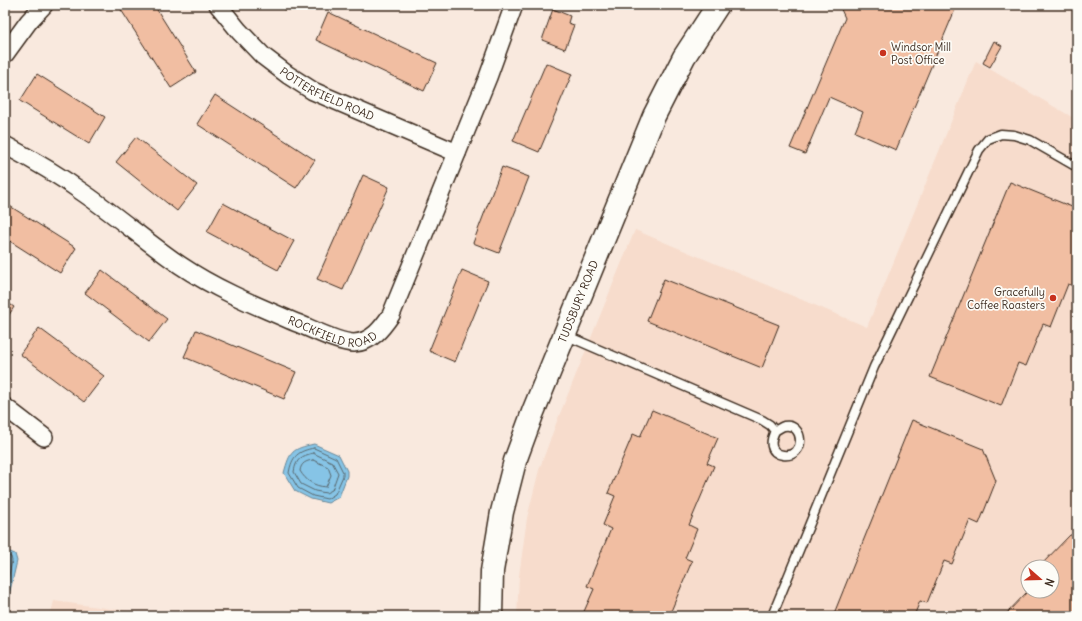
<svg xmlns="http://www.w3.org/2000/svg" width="1082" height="621" font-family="Delius,sans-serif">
<rect width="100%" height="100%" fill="#f9e9de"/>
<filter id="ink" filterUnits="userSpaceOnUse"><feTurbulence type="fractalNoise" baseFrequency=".025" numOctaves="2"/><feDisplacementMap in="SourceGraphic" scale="8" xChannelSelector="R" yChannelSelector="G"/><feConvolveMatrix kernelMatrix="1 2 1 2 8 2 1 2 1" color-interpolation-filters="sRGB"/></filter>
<g filter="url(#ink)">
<path fill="#f7dccc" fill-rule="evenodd" d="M 976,61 L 1077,120 L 1077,616 L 517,616 L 519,576 L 527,518 L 539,470 L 557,421 L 635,230 L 867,327 ZM 1028,567 L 1052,567 L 1052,591 L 1028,591 Z
M 54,601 L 163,616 L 50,616 Z"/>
<path fill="#86c4e6" stroke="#688696" d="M 314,444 L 339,455 L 347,471 L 347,476 L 339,497 L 328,503 L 311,499 L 295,491 L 284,473 C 290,451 292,449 314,444 Z
M 5,550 L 15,554 L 17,561 L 9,595 L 5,600 Z"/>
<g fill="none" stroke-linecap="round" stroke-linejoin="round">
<path stroke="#59686e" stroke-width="1" d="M 314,448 L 336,458 L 343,472 L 343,476 L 335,494 L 327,499 L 313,496 L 298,488 L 289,473 C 292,456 298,451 314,448 Z
M 313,453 L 332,462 L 338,473 L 332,490 L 326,493 L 315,491 L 301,484 L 294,472 C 296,459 301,456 313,453 Z
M 313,460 L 328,467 L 331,475 L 326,487 C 314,486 306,481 300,471 C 301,463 306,461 313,460 Z
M 5,554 L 11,557 L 12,561 L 5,594"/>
</g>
<path fill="#f1bea2" stroke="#3b2a1e" d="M 118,5 L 154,5 L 196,72 L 171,88 Z
M 281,5 L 291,5 L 284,10 Z
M 839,5 L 957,5 L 896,150 L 855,132 L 863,112 L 829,97 L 805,154 L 790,148 L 845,18 Z
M 553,9 L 570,16 L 568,23 L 574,25 L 565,49 L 542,40 Z
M 328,12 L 437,63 L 424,91 L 316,40 Z
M 994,41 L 1002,46 L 990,67 L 983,63 Z
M 546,63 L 572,74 L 539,152 L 513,141 Z
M 37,74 L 105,117 L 89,144 L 20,101 Z
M 215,95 L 315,160 L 296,188 L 197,124 Z
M 136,137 L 197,185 L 177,211 L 116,162 Z
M 502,167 L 529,177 L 499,253 L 473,243 Z
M 363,175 L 389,187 L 343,290 L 317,279 Z
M 1010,182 L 1077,209 L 1077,284 L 1076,287 L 1068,284 L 1051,327 L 1043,324 L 1026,366 L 1018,363 L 1001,406 L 930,377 Z
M 5,203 L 76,248 L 60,273 L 5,238 Z
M 223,203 L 294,241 L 278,270 L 207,232 Z
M 102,270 L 167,319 L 149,342 L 85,293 Z
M 462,270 L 488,281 L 455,362 L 429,351 Z
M 664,279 L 779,325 L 762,368 L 647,321 Z
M 5,301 L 14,307 L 5,321 Z
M 39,328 L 104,376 L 84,402 L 20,354 Z
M 196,330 L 296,372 L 284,399 L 184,357 Z
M 652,410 L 718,438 L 707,463 L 714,466 L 689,525 L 697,529 L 685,558 L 692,561 L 669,616 L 582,616 L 594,589 L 587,586 L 611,529 L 603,525 L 615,496 L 608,493 L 633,434 L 640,437 Z
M 912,420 L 983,449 L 996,481 L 979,524 L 970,520 L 952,564 L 944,561 L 927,603 L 920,601 L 914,616 L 833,616 Z
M 1070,535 L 1077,535 L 1077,616 L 1004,616 L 1028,591 L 1052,591 L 1052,567 L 1040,566 Z"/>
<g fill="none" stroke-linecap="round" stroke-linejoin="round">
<g stroke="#3b2a1e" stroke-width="11">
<path id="lane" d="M 565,335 L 762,420 L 770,425 L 775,431 C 770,441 769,453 783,455 C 807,458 804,422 784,426 C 781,427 778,429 775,431
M 772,616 L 874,367 L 979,150 L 988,139 L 1001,134 L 1014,135 L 1030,140 L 1077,167"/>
</g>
<g stroke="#3b2a1e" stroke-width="20">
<g id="street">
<path id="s1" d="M 218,5 L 239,31 L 263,56 L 288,75 L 313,91 L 457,153"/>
<path d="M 5,54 L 29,21 L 44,5"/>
<path id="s2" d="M 5,145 C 33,160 60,176 85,194 C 118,217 148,243 180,265 C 217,290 257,306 297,323 C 312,329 339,343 354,343 C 372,342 382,328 391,315 L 488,77 L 514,5"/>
<path d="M 5,407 L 44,437"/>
</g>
</g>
<g stroke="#3b2a1e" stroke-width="25">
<g id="secondary">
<path id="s3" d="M 491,616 L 492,571 L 502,512 L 515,461 L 533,412 L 654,116 L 684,57 L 718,5"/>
</g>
</g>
<use href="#lane" stroke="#fdfcf7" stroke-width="8"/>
<use href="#street" stroke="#fdfcf7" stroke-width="17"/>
<use href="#secondary" stroke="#fdfcf7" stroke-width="22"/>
</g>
</g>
<g fill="#c8321e" stroke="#fdfcf7" stroke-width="1.5">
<circle cx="883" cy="53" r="4"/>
<circle cx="1053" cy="298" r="4"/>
</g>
<g text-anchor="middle" stroke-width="3.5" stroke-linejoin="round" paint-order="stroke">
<g font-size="11" fill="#3b2a1e" stroke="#fdfcf7" text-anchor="start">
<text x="891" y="51">Windsor Mill<tspan x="891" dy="13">Post Office</tspan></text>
<text x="1045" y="296" text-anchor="end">Gracefully<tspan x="1045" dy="13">Coffee Roasters</tspan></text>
</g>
<g font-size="11" fill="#3b2a1e" stroke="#fdfcf7">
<text dy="4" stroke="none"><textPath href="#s1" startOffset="143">POTTERFIELD ROAD</textPath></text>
<text dy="4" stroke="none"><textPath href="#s3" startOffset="329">TUDSBURY ROAD</textPath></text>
<text dy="4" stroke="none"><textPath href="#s2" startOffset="381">ROCKFIELD ROAD</textPath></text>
</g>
</g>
<rect width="1082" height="621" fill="none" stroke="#fdfcf7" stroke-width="20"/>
<rect x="10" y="10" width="1062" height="601" fill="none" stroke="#3b2a1e" stroke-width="1.5" filter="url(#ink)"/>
<g transform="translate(1040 579) rotate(110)"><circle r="19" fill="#fdfcf7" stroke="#afa8a0"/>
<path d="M0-3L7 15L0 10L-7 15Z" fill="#c8321e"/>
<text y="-6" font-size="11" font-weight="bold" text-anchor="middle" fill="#3b2a1e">N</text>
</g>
</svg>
